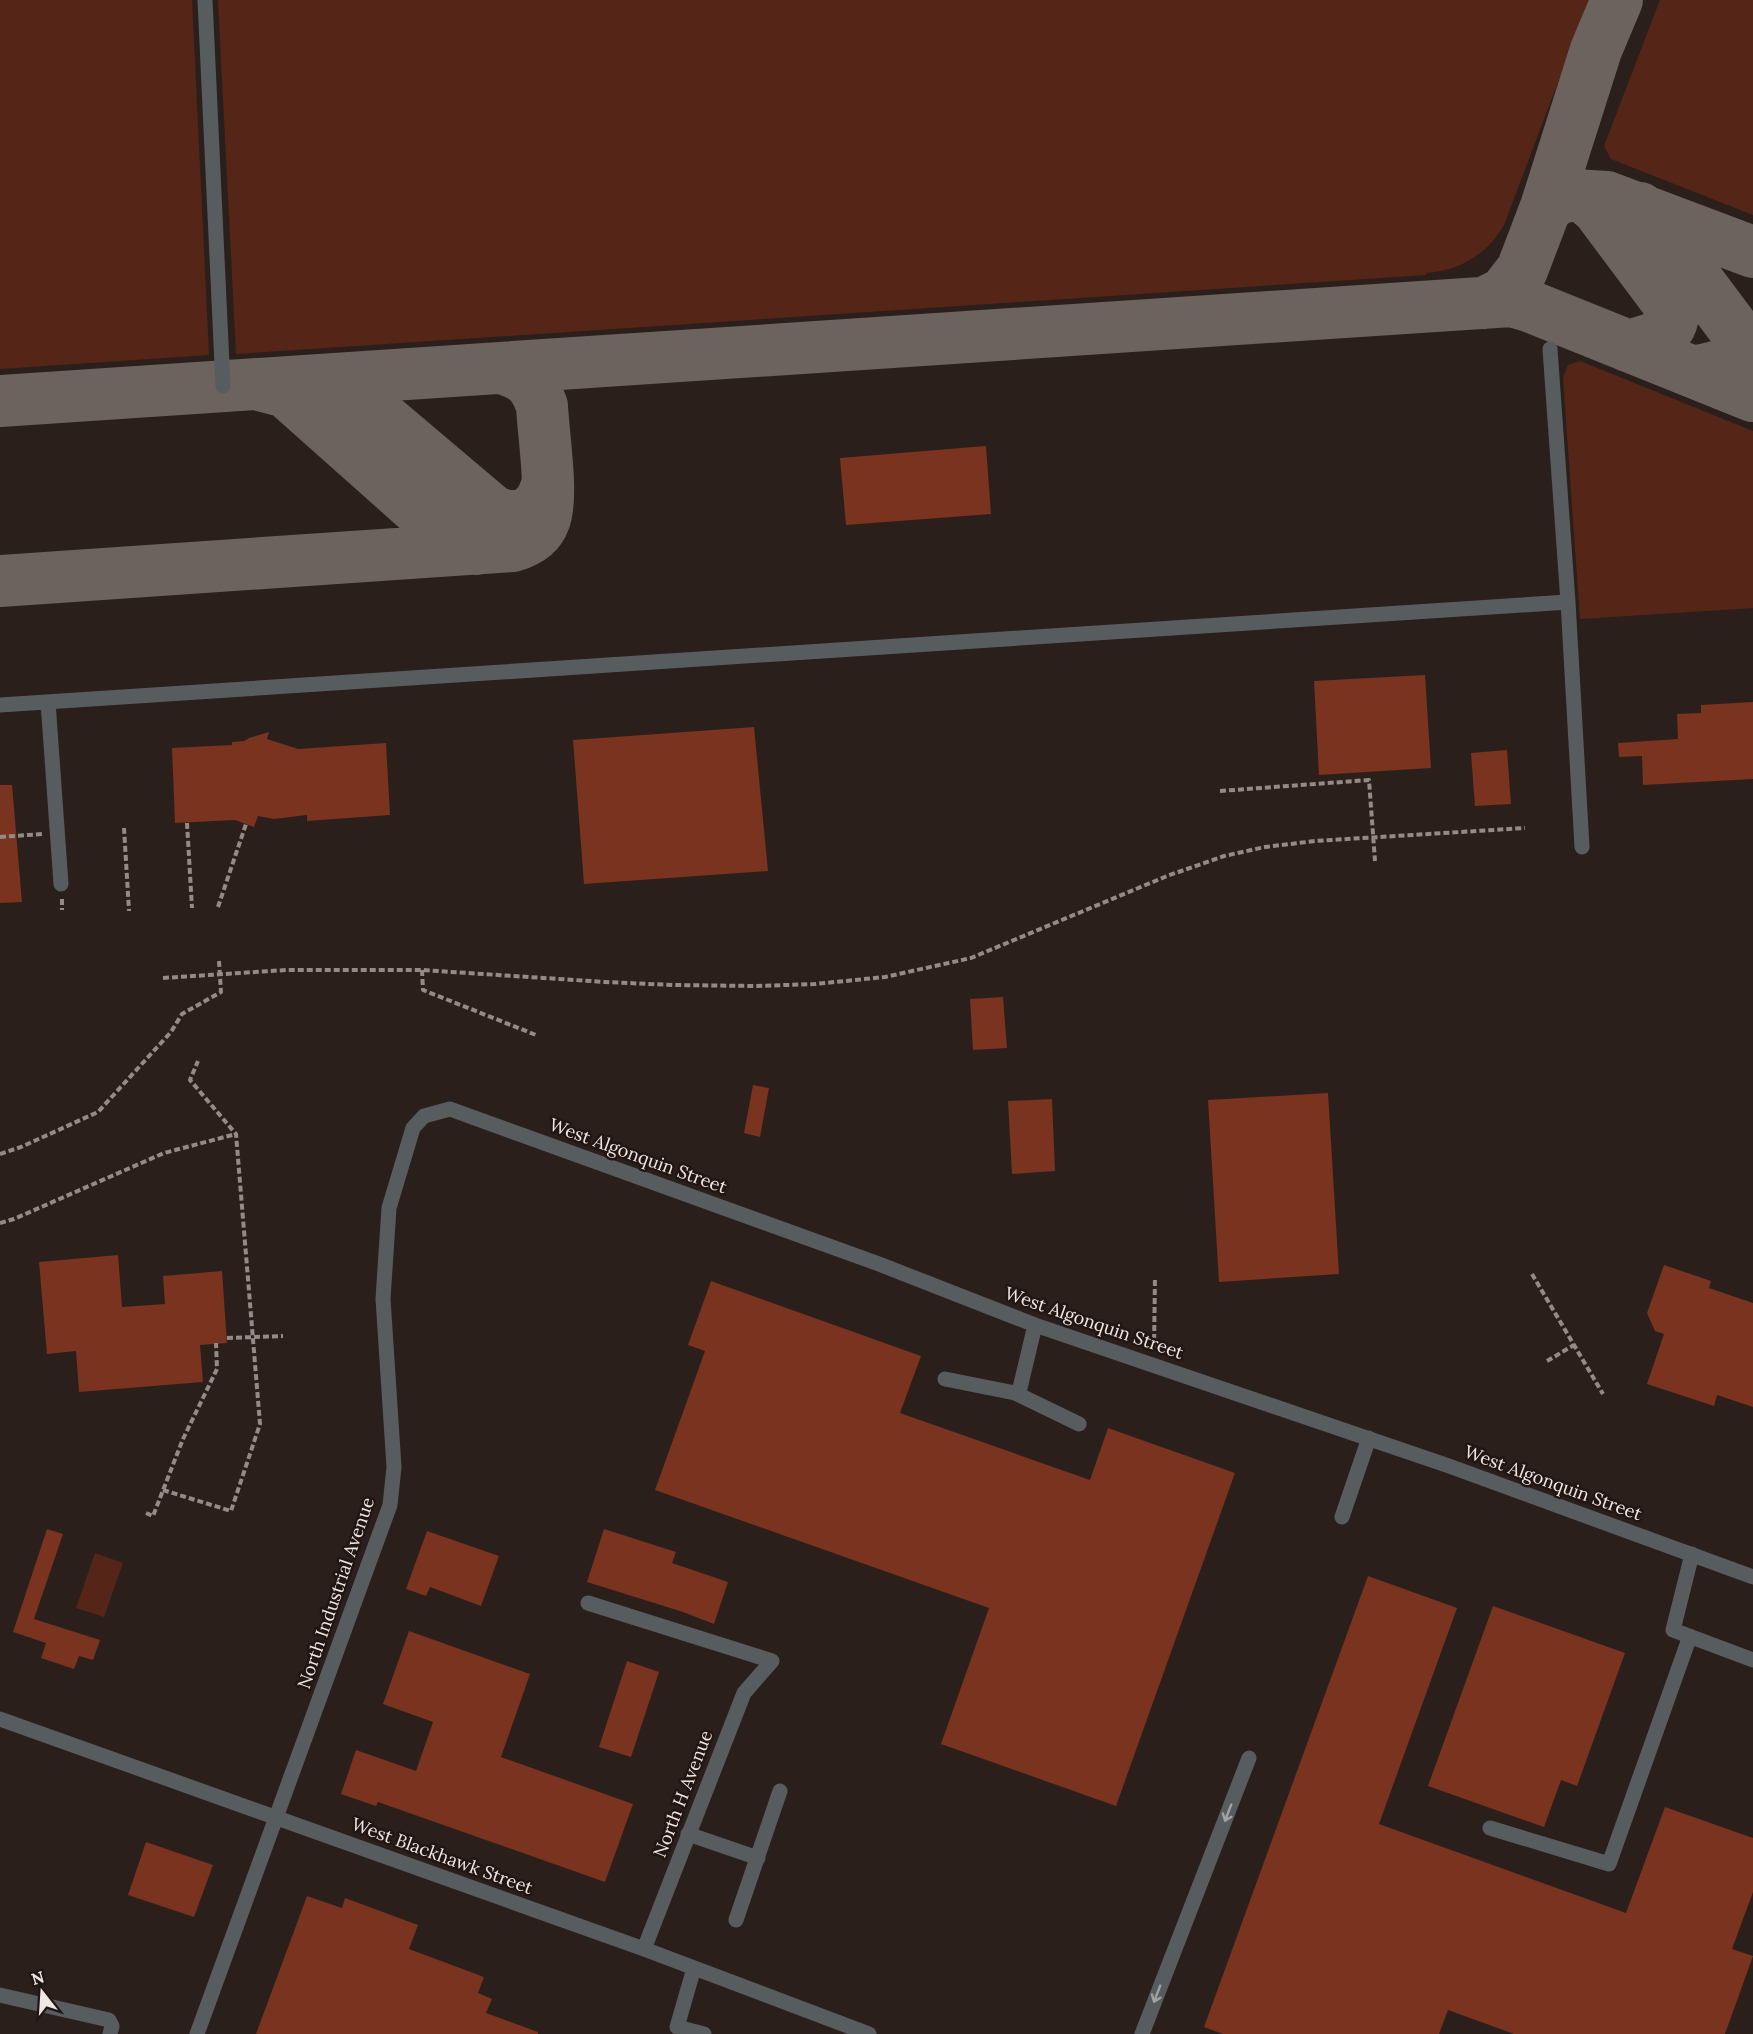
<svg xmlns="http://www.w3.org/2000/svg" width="1753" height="2034" font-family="Lora,serif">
<rect width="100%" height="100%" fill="#2b1f1c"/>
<path fill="#552617" d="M 0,0 L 192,0 L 209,355 L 0,369 Z
M 218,0 L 1589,0 L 1504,225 C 1488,254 1459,271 1426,273 L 1426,275 L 236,354 Z
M 1660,0 L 1753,0 L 1753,215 L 1611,159 L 1604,146 Z
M 1580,361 L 1753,431 L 1753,608 L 1580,619 L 1563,377 L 1568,365 Z
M 95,1553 L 123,1563 L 104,1617 L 76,1608 Z"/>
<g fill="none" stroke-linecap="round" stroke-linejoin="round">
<path stroke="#6c625e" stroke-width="52" d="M 1581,195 L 1597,208 L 1671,307 C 1680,335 1648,340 1628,346
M 1546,207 L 1560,198 L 1574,195 L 1607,197 L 1753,252
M 1640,208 L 1660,230 L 1734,329 L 1742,343 C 1741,366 1712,367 1694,372
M 1484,303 L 1504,293 L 1522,270 L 1546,207 L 1596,50 L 1617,0
M 323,380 L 337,383 L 357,396 L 494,512 C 521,522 539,513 547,485
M 256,384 L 286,392 L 450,538 L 464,546 L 478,549
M 0,401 L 1511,301 L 1529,306 L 1753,396
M 0,581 L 513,546 C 526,542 539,535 544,521 C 554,499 543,433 542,406 C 534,382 525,375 501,368"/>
</g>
<path fill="#79331e" d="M 986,446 L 991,514 L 846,525 L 840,458 Z
M 1425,675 L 1431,768 L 1319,775 L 1314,681 Z
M 1753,702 L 1753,779 L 1643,785 L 1642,756 L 1619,757 L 1618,743 L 1678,739 L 1677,714 L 1701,713 L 1701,705 Z
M 754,727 L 768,871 L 584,884 L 573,740 Z
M 269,732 L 267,739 L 298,749 L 386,743 L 390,815 L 307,821 L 307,815 L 274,819 L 258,816 L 254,827 L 235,820 L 175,823 L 172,748 L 232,745 L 232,742 L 244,741 L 249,738 Z
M 1507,750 L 1511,804 L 1475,806 L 1471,753 Z
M 0,785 L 12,785 L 22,902 L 0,903 Z
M 1003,997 L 1007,1048 L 973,1050 L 970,999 Z
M 753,1085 L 769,1088 L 760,1137 L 744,1133 Z
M 1328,1093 L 1339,1274 L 1219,1282 L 1208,1100 Z
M 1052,1099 L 1055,1171 L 1012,1174 L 1008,1101 Z
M 118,1255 L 122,1307 L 165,1304 L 163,1276 L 222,1271 L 227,1343 L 200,1345 L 203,1382 L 79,1392 L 76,1351 L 47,1354 L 39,1262 Z
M 1664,1265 L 1711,1281 L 1709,1288 L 1753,1303 L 1753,1407 L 1717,1395 L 1714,1406 L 1647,1384 L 1664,1334 L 1655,1331 L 1647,1313 Z
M 711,1281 L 921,1356 L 900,1413 L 1090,1480 L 1108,1428 L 1235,1473 L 1116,1806 L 941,1744 L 989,1608 L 655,1490 L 705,1351 L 688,1345 Z
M 47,1529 L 63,1534 L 34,1619 L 100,1640 L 93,1660 L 79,1656 L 74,1669 L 41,1658 L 46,1643 L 13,1632 Z
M 604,1529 L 676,1552 L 672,1563 L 728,1582 L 714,1624 L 683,1612 L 587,1582 Z
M 427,1531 L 499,1556 L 481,1606 L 430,1587 L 426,1596 L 406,1589 Z
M 1368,1576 L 1457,1608 L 1379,1824 L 1626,1913 L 1665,1807 L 1753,1838 L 1753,1892 L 1732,1949 L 1753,1956 L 1725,2034 L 1514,2034 L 1448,2010 L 1439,2034 L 1223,2034 L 1204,2027 Z
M 1493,1606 L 1625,1653 L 1577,1786 L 1561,1780 L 1544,1827 L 1428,1786 Z
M 409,1631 L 530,1674 L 501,1757 L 633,1804 L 605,1882 L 378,1802 L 376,1806 L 341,1794 L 356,1750 L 416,1771 L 433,1722 L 383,1704 Z
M 627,1661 L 659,1672 L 631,1757 L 599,1747 Z
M 146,1842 L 213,1865 L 194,1917 L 128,1895 Z
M 307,1896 L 342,1908 L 345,1898 L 418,1925 L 409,1949 L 484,1977 L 478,1993 L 492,1999 L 486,2013 L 538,2032 L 538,2034 L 256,2034 Z"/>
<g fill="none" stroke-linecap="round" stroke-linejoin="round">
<path stroke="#948a87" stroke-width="4" stroke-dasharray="6 3" stroke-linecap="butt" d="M 1220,791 L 1369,780 L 1375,861
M 187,823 L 192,908
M 124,828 L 129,911
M 0,837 L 42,834
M 62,899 L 62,910
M 218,907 L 246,824
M 422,970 L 423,990 L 536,1035
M 163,978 L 286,970 L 422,970 L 605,982 L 673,985 L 757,986 L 815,984 L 885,977 L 971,958 L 1167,876 L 1224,856 L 1265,847 L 1315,841 L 1525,828
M 0,1154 L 21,1147 L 98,1112 L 171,1032 L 182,1014 L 221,992 L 219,961
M 0,1223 L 14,1219 L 164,1153 L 236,1134
M 1532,1274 L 1603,1394
M 227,1338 L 283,1336
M 1154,1349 L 1155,1277
M 1547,1361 L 1574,1345
M 163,1490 L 231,1511 L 260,1424 L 236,1134 L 190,1080 L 198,1061
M 146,1513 L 153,1516 L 183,1439 L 217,1369 L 216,1343"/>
<path stroke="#575d5f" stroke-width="15" d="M 205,0 L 223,386
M 1550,349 L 1568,602 L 1582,847
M 48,702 L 61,884
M 0,705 L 1568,602
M 945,1379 L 1015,1393 L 1020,1388 L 1035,1325
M 1015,1393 L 1079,1424
M 1342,1517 L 1369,1438
M 1692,1554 L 1673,1630 L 1753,1660
M 588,1603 L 772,1661 L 744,1693 L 644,1949
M 0,1719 L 644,1949 L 869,2034
M 1490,1828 L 1609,1864 L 1690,1636
M 688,1834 L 758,1858
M 736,1920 L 780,1791
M 694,1968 L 677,2027 L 704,2034
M 0,1995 L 109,2020 L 112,2026 L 110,2034
M 197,2034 L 390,1505 L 394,1467 L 383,1299 L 389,1208 L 413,1128 L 424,1116 L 450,1109 L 879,1264 L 1035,1325 L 1449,1466 L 1753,1577
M 1142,2034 L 1249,1758"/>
</g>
<defs><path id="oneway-shaft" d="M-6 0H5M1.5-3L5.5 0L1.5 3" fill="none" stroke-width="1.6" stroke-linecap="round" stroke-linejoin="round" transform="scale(1.5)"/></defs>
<g stroke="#a3a2a2">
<use href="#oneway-shaft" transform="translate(1228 1813) rotate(111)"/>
<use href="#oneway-shaft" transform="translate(1157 1994) rotate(111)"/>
</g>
<g text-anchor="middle" stroke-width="5" stroke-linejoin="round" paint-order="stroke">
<g font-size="18" fill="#efe7e4" stroke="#211613">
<text transform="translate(638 1156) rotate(20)" y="6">West Algonquin Street</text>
<text transform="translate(1094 1323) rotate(19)" y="6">West Algonquin Street</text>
<text transform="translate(1553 1483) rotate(20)" y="6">West Algonquin Street</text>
<text transform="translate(336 1593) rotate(-71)" y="6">North Industrial Avenue</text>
<text transform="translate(683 1794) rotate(-69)" y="6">North H Avenue</text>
<text transform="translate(442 1856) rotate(20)" y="6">West Blackhawk Street</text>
</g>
</g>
<g transform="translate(42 1992) rotate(343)" stroke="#211613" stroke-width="4.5" paint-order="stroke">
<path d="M0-4.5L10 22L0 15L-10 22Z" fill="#efe7e4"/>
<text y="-9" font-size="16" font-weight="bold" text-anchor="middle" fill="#efe7e4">N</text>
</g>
</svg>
